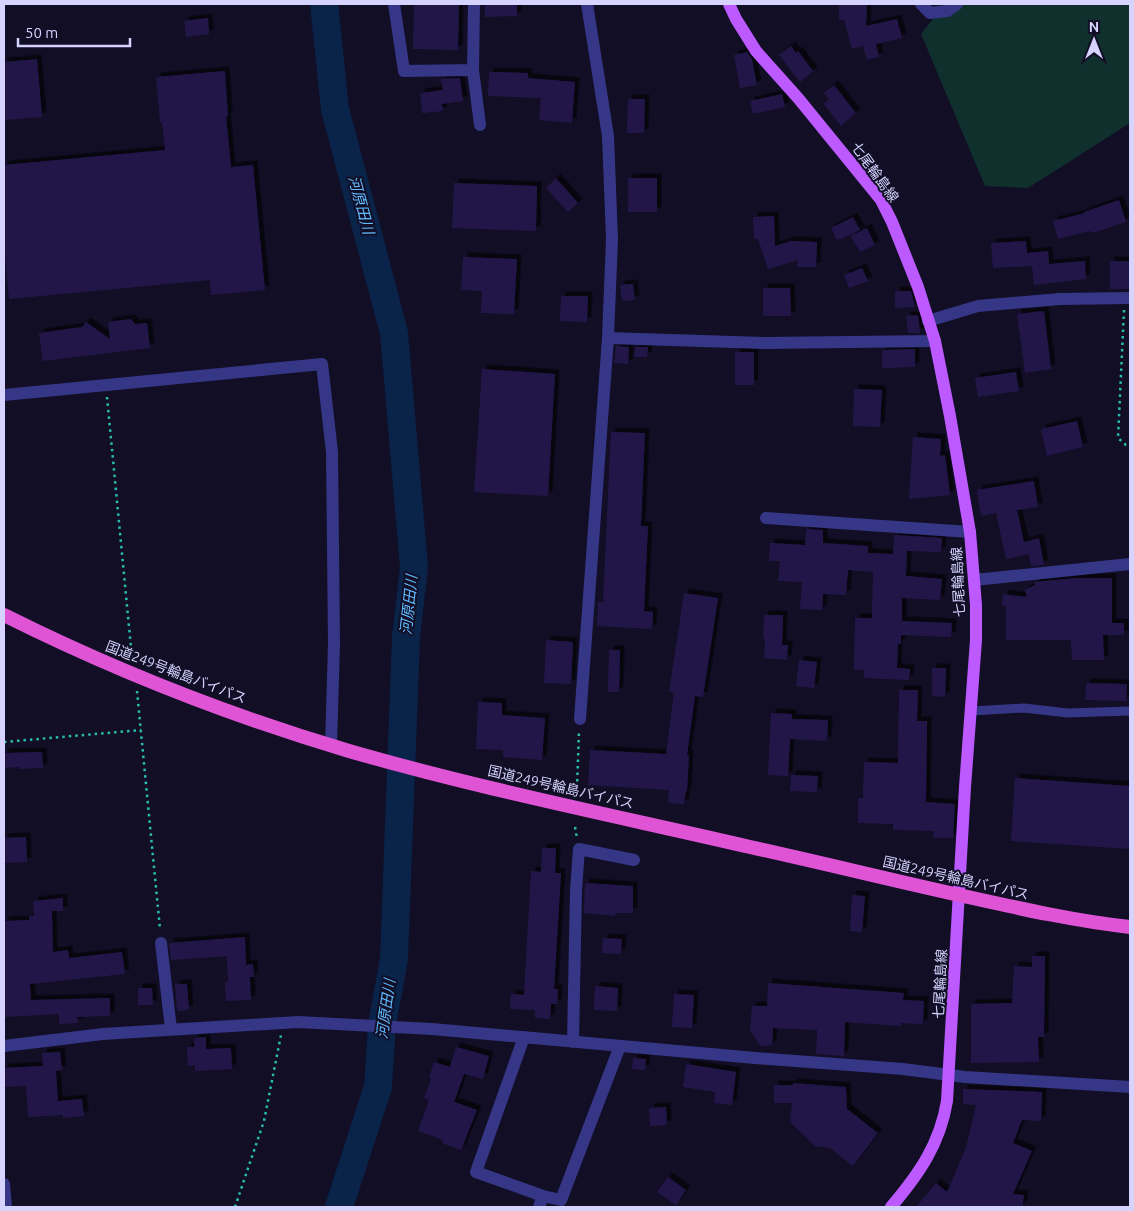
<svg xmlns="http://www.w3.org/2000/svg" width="1134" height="1211" font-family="Ubuntu,'Noto Sans JP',sans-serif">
<defs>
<filter id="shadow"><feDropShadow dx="4.5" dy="-4.5" stdDeviation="0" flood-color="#0009"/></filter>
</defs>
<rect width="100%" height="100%" fill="#110e26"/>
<path fill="#10302e" d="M 945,4 L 1130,4 L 1130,123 L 1028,188 L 985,186 L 921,34 Z"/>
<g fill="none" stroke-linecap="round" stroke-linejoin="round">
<path stroke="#092349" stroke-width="28" d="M 324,4 L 335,109 L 394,333 L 414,567 L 406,637 L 394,959 L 382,1025 L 378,1087 L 339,1207"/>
</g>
<path fill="#211948" filter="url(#shadow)" d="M 414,4 L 459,4 L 458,50 L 413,49 Z
M 485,4 L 517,4 L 517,16 L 485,17 Z
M 839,4 L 867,4 L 866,26 L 897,19 L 902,38 L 876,44 L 879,57 L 867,60 L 863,46 L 852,49 L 844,20 L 839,20 Z
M 208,18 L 209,34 L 186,37 L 184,21 Z
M 791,46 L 796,53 L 798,51 L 813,71 L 800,82 L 779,55 Z
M 747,52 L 752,59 L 757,85 L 740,88 L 734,55 Z
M 37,59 L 42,117 L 4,120 L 4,62 Z
M 225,71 L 228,116 L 226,117 L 231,167 L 253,165 L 265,290 L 211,295 L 210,280 L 9,299 L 4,244 L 4,165 L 165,150 L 162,122 L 160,122 L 156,77 Z
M 489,72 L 528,73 L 528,78 L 575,82 L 572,123 L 539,120 L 541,98 L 488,96 Z
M 460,78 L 463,101 L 442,104 L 443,111 L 422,113 L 420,93 L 443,90 L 441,79 Z
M 834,85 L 856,113 L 841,126 L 824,104 L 829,99 L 824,93 Z
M 782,94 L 785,107 L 753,114 L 750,101 Z
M 628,99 L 645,99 L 644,133 L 627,133 Z
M 556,178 L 578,203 L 568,212 L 546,188 Z
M 628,178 L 657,178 L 657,212 L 628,212 Z
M 454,183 L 537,186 L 536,231 L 452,228 Z
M 1119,200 L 1126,222 L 1096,232 L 1091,232 L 1090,231 L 1058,239 L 1053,221 L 1085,213 L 1084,212 Z
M 774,216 L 775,246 L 791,241 L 817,242 L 816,267 L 797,267 L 798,260 L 768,269 L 758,239 L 754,239 L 753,217 Z
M 853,217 L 860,230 L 841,239 L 836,239 L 831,228 Z
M 867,228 L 875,245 L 860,252 L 851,236 Z
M 1026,241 L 1027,253 L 1048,251 L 1049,264 L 1085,261 L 1086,279 L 1034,285 L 1032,266 L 993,268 L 991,243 Z
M 463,257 L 517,259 L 514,314 L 481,313 L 482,291 L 461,290 Z
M 1110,261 L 1130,261 L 1130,289 L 1110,289 Z
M 862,268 L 868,281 L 849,288 L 844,275 Z
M 633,284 L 635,300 L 622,301 L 620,285 Z
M 763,288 L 790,288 L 791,316 L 763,316 Z
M 895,291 L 911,291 L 915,307 L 895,308 Z
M 561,296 L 588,296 L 587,322 L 560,321 Z
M 1044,311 L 1051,369 L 1025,373 L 1017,314 Z
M 918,315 L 920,333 L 908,333 L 906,316 Z
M 131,319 L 135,324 L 147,323 L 150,348 L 43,361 L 39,333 L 82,327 L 86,322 L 110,339 L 108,322 Z
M 616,346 L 629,347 L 628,364 L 614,363 Z
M 635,347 L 648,347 L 647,357 L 634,357 Z
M 915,349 L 915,367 L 882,368 L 882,350 Z
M 735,352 L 754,352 L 754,385 L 735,385 Z
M 482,369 L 555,374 L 548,496 L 474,492 Z
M 1016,372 L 1019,391 L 978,397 L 975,378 Z
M 854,389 L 882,390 L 880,427 L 853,426 Z
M 1077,421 L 1083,447 L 1047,456 L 1041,429 Z
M 611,432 L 645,433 L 641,526 L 648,526 L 644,611 L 653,612 L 652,629 L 597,626 L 598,602 L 603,602 Z
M 913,437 L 941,439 L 940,456 L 945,455 L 950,495 L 909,499 Z
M 1034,481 L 1038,507 L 1017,510 L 1024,542 L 1039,538 L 1044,565 L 1031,566 L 1029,554 L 1006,559 L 996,513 L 981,516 L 977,490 Z
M 806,529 L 823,530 L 823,543 L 868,546 L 868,553 L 893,554 L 894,535 L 942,538 L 941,552 L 907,551 L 906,576 L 942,579 L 940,600 L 902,598 L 902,621 L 952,623 L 951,637 L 901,635 L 901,644 L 898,644 L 897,668 L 910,669 L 909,680 L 864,678 L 864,670 L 854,670 L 855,618 L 872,618 L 873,572 L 848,570 L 846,595 L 823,594 L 822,610 L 800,609 L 802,582 L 778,581 L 780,561 L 769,561 L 770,543 L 805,545 Z
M 1076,578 L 1112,578 L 1112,623 L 1124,623 L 1124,635 L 1103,635 L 1104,660 L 1072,660 L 1071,641 L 1069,640 L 1006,640 L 1006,606 L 1002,606 L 1003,594 L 1027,597 L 1025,590 L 1035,585 L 1034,582 Z
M 684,593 L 718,598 L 703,697 L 695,696 L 687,755 L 689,755 L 687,791 L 686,791 L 684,804 L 668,803 L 669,790 L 588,785 L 590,750 L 666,754 L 674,693 L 669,692 Z
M 764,615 L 783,615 L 782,645 L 788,645 L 787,660 L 764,658 L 765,639 L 763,639 Z
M 546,640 L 573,642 L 571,684 L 544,683 Z
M 609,650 L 620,650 L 619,692 L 608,692 Z
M 799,660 L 817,662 L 814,688 L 796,686 Z
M 932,668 L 946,668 L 945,697 L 932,696 Z
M 1086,683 L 1127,684 L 1126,701 L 1085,700 Z
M 899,690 L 918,690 L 917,721 L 927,721 L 926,802 L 955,804 L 953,838 L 933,838 L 934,831 L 893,830 L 893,824 L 858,823 L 858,798 L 863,798 L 864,762 L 898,763 Z
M 478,702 L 502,703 L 502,715 L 545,718 L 542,760 L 503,757 L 503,750 L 476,749 Z
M 771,713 L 792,714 L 792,719 L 828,720 L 827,741 L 790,739 L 788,776 L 768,775 Z
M 42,752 L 43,768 L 19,769 L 19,767 L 4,768 L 4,753 Z
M 791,775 L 818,776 L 817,792 L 790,791 Z
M 1015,778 L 1130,786 L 1130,849 L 1011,841 Z
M 26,837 L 27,862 L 4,863 L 4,838 Z
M 542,848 L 556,848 L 555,873 L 561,873 L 554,989 L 558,989 L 557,1004 L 551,1004 L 550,1019 L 535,1018 L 535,1010 L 510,1009 L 511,994 L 524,995 L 531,871 L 541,872 Z
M 585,883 L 633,886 L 633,913 L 615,913 L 615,916 L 584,913 Z
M 852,895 L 865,896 L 862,932 L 850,931 Z
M 63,898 L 63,911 L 52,911 L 53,952 L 68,950 L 69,958 L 122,952 L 125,974 L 30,984 L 31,1000 L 110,998 L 110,1016 L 77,1017 L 78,1023 L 59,1024 L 59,1014 L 4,1017 L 4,921 L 29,920 L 29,916 L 34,916 L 33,901 Z
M 245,937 L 246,965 L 253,964 L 254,977 L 250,977 L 251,1000 L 226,1001 L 225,982 L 228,982 L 227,956 L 171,960 L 169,943 Z
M 603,938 L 622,939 L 621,954 L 602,953 Z
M 1032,956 L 1045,956 L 1044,1037 L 1038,1037 L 1039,1062 L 971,1063 L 971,1004 L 1012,1003 L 1014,966 L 1032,967 Z
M 768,983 L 904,993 L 903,1000 L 924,1001 L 923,1024 L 901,1023 L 901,1026 L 845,1022 L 844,1056 L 816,1054 L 817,1030 L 773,1028 L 772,1045 L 760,1046 L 750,1030 L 752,1006 L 767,1006 Z
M 175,984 L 187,984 L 189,1010 L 177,1011 Z
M 595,986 L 618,988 L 617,1011 L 594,1010 Z
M 138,988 L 152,988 L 153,1005 L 138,1005 Z
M 674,994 L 694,995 L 692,1028 L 672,1027 Z
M 206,1037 L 206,1049 L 231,1048 L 232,1069 L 195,1071 L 195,1065 L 188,1066 L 187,1047 L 194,1047 L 194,1038 Z
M 456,1047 L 489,1056 L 483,1079 L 464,1074 L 454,1102 L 477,1110 L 461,1150 L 442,1143 L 443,1140 L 418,1131 L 429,1100 L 424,1098 L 431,1079 L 429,1078 L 434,1062 L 450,1067 Z
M 60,1052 L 62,1070 L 56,1071 L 58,1101 L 82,1099 L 84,1116 L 63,1118 L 63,1115 L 28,1117 L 26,1086 L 4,1087 L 4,1068 L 43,1066 L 42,1053 Z
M 633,1058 L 646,1059 L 645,1070 L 632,1069 Z
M 686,1064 L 736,1072 L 732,1105 L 714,1103 L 715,1092 L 683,1087 Z
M 793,1083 L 846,1087 L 847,1109 L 878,1133 L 853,1166 L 830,1148 L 815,1146 L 790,1122 L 792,1103 L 774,1103 L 774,1085 L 793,1085 Z
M 963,1089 L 1042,1092 L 1041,1121 L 1022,1120 L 1013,1143 L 1032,1151 L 1013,1194 L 1024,1195 L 1022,1207 L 916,1207 L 936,1183 L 947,1192 L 966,1148 L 976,1105 L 963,1104 Z
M 666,1107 L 667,1125 L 650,1126 L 649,1108 Z
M 668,1177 L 686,1190 L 676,1205 L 657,1192 Z"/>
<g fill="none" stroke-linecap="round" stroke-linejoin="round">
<path stroke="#28bdaf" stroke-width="2.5" stroke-dasharray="2.5 4" stroke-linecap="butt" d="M 1124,310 L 1118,438 L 1126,445 L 1130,445
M 107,397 L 132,658
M 137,691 L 160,929
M 4,742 L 141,730
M 577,788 L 579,731
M 575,827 L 577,838
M 235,1207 L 264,1121 L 281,1035"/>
<path stroke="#363687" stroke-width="9" d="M 972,711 L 1024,708 L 1068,713 L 1130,711"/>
<path stroke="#363687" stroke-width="12" d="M 394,4 L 404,71 L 473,70 L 474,4
M 921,4 L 930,13 L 947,11 L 957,4
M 473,70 L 480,125
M 928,321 L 978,306 L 1060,299 L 1130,298
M 608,338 L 765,343 L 935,341
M 4,395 L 322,364 L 332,452 L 334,644 L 331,745
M 766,518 L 970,532
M 974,580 L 1130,564
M 580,719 L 608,338 L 612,239 L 608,136 L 587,4
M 161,943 L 171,1029
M 524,1037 L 476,1172 L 543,1196
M 573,1042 L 576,890 L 579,849 L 634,860
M 4,1046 L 103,1034 L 298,1022 L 432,1029 L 755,1058 L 903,1069 L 965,1077 L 1130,1087
M 539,1207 L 543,1196 L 561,1200 L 620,1046"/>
<path stroke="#363687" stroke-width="12" d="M 4,1184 L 6,1207"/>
<path stroke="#bc5aff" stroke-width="12" d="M 729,4 L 736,19 L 756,51 L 798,98 L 881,200 L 892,222 L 918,287 L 935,341 L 950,416 L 970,532 L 976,605 L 976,640 L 965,787 L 947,1101 C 940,1144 919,1174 891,1207"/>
<path stroke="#de54d4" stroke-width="14" d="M 4,615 C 114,670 231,716 349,751 C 481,789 616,816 750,847 C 823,863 895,881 968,897 C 1022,909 1076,921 1130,927"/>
</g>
<g text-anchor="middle" stroke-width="4" stroke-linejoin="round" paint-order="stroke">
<g font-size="14" fill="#d6d3ff" stroke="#110e26">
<text transform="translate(875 172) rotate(54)" y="5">七尾輪島線</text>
<text transform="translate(958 582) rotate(-93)" y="5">七尾輪島線</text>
<text transform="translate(176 672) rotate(21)" y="5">国道249号輪島バイパス</text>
<text transform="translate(561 787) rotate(13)" y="5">国道249号輪島バイパス</text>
<text transform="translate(956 878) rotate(13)" y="5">国道249号輪島バイパス</text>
<text transform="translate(940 984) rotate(-87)" y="5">七尾輪島線</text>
</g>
<g font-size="15" font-style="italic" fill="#61bbff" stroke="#110e26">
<text transform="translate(361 205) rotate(75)" y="5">河原田川</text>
<text transform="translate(409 605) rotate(-84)" y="5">河原田川</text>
<text transform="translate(386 1009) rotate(-82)" y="5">河原田川</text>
</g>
</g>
<rect width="1134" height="1211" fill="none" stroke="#d6d3ff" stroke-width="10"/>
<g transform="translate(1094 40)" stroke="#110e26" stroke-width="4" paint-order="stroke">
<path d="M0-4L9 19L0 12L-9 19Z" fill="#d6d3ff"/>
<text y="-8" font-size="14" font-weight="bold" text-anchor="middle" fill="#d6d3ff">N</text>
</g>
<path d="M18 38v8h112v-8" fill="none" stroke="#d6d3ff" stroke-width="2.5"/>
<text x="25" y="38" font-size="15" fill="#d6d3ff" stroke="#110e26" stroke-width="4" paint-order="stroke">50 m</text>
</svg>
